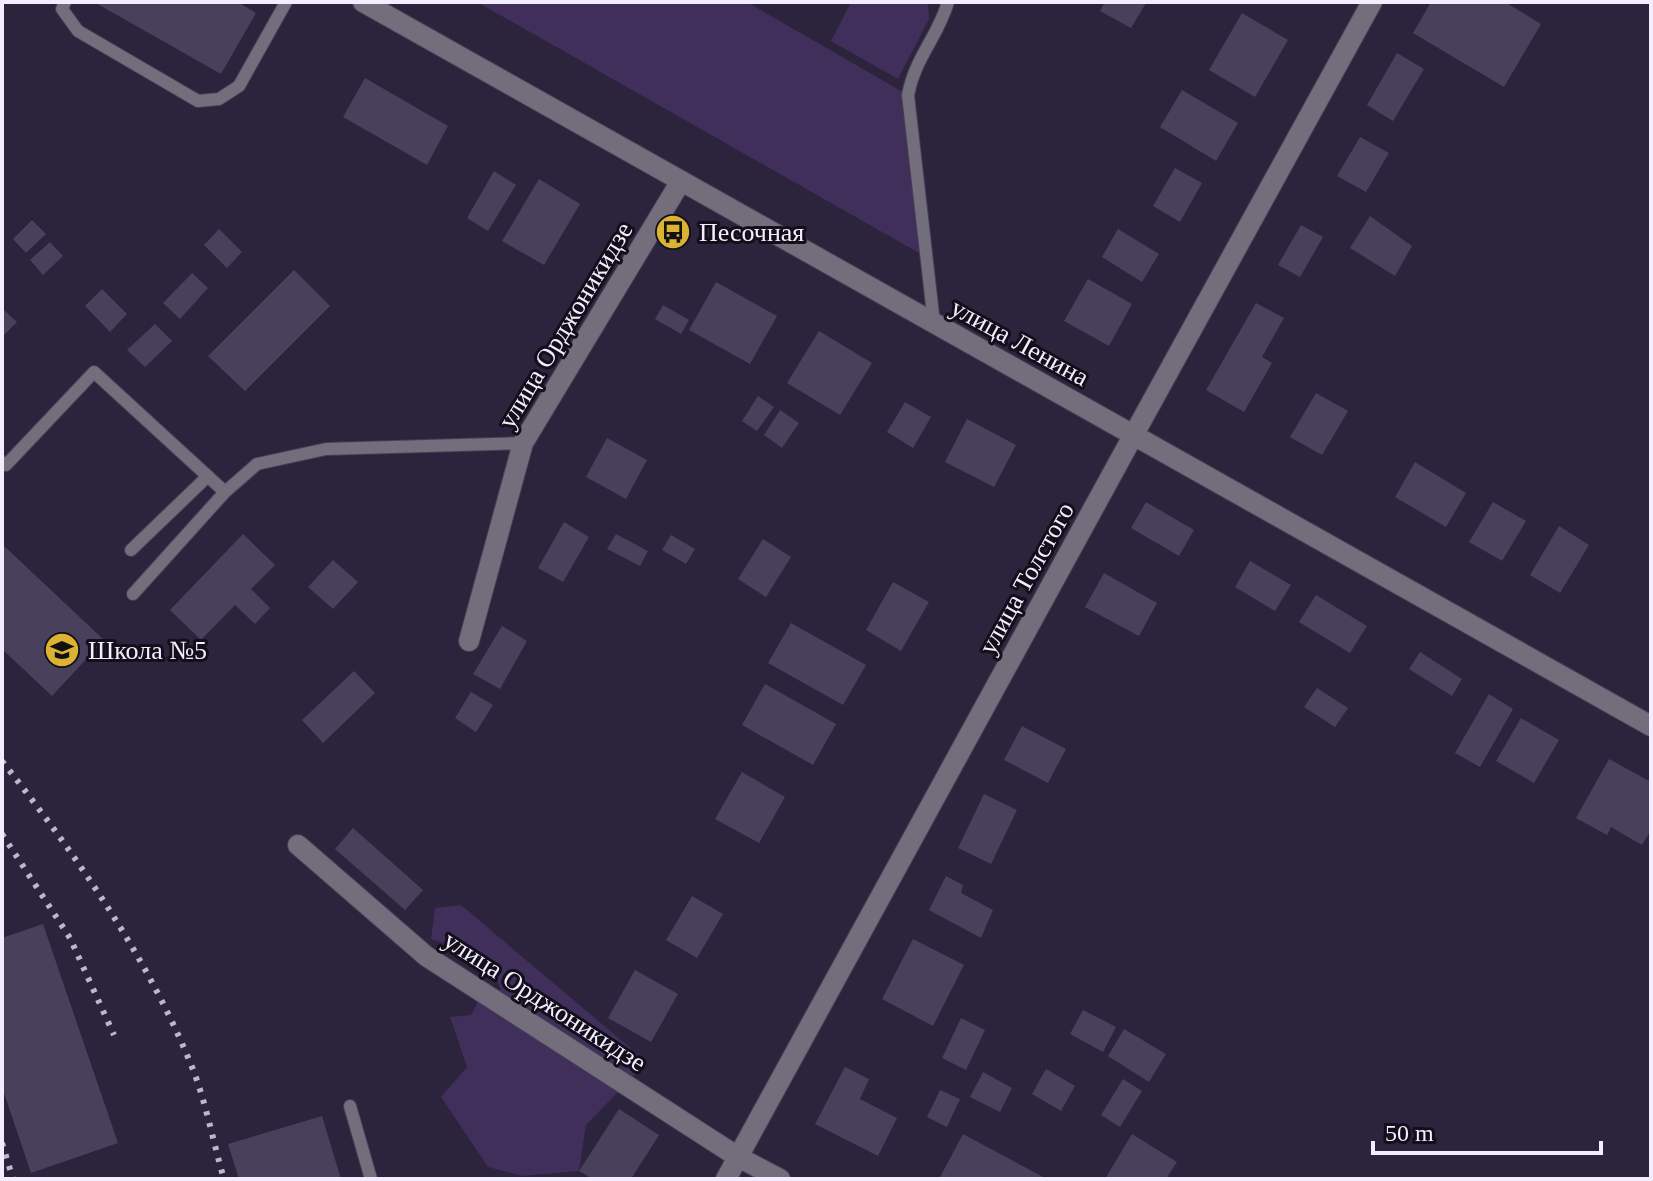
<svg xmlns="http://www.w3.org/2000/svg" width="1653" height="1181" font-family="Georgia,serif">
<rect width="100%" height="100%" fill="#2c233c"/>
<path fill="#3f2f5a" d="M 477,2 L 747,2 L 908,95 L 926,257 Z
M 851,2 L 928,2 L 929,19 L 898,79 L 831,41 Z
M 461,905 L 647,1062 L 586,1125 L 579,1171 L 522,1176 L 488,1167 L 441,1097 L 467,1067 L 450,1017 L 471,1015 L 482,994 L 501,990 C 489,954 465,950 431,939 L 435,908 Z"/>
<path fill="#49405b" d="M 94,2 L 238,2 L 256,13 L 221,74 Z
M 1105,2 L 1144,2 L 1146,3 L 1131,28 L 1100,11 Z
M 1431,2 L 1505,2 L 1541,24 L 1504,87 L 1413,33 Z
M 1242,13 L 1288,40 L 1255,97 L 1209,70 Z
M 1397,53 L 1424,69 L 1393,121 L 1367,105 Z
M 365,78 L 448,126 L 427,165 L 343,117 Z
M 1182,90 L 1238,123 L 1216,161 L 1160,127 Z
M 1360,137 L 1389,153 L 1366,192 L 1337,176 Z
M 1175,168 L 1202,183 L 1180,222 L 1153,206 Z
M 494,171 L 516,185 L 488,231 L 467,218 Z
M 539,179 L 580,204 L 544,265 L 502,241 Z
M 1370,216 L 1412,246 L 1395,276 L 1350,248 Z
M 32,220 L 46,234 L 26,253 L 13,239 Z
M 1301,225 L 1323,237 L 1300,277 L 1278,265 Z
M 219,229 L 242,252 L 227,268 L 204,245 Z
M 1118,229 L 1159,254 L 1142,282 L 1102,257 Z
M 50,242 L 63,256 L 43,275 L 30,260 Z
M 294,270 L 330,306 L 245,391 L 208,356 Z
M 192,273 L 208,288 L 180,319 L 163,303 Z
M 1088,279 L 1132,304 L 1109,346 L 1064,321 Z
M 716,282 L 777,316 L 750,364 L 689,330 Z
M 102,289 L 127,314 L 110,332 L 85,306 Z
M 1256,303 L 1284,318 L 1262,357 L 1272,363 L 1244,412 L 1206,390 Z
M 663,305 L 689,320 L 681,334 L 655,319 Z
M 2,308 L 17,322 L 2,337 Z
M 155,324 L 172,341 L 145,367 L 127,350 Z
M 819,331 L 872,363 L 840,415 L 787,383 Z
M 1316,393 L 1348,411 L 1322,455 L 1290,437 Z
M 758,396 L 774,407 L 757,431 L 742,421 Z
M 905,402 L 931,417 L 913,448 L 887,432 Z
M 780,410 L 799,423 L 782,448 L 764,435 Z
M 967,419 L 1016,445 L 994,487 L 945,462 Z
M 607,438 L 647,460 L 626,499 L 586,477 Z
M 1415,462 L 1466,493 L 1446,527 L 1395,497 Z
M 1146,502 L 1194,530 L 1179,556 L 1131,528 Z
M 1493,502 L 1526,521 L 1502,561 L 1469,542 Z
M 564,522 L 589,537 L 563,582 L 538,568 Z
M 1559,526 L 1589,545 L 1560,593 L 1530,575 Z
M 243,534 L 275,565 L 251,589 L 270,608 L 255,624 L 235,605 L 201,640 L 170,610 Z
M 616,534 L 648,551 L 640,566 L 607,549 Z
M 671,535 L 695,549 L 686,564 L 662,550 Z
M 763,539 L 791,557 L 766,597 L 738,579 Z
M 2,544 L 104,640 L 52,696 L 2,649 Z
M 333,560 L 358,582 L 333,609 L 308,587 Z
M 1250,561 L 1291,585 L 1275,611 L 1235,587 Z
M 1104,573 L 1157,603 L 1139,636 L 1085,607 Z
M 893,582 L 929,602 L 901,651 L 866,630 Z
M 1316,595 L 1367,626 L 1350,653 L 1299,622 Z
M 791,623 L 866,665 L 843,705 L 768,663 Z
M 502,626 L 527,641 L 500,689 L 473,674 Z
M 1420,652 L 1462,679 L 1452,696 L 1409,669 Z
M 354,671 L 375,693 L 323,743 L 302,720 Z
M 765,684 L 836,724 L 813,765 L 742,725 Z
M 1317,688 L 1348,708 L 1335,727 L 1304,707 Z
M 471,692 L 493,705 L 476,732 L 455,718 Z
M 1489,694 L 1513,709 L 1480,767 L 1455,753 Z
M 1521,718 L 1559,740 L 1534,783 L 1496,761 Z
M 1022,726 L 1066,749 L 1048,783 L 1004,760 Z
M 1609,759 L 1651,782 L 1651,830 L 1642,845 L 1611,827 L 1607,835 L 1576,818 Z
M 742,772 L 785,797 L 759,843 L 715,819 Z
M 984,794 L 1017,810 L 991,864 L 958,848 Z
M 353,828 L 423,890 L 405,910 L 335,849 Z
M 946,876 L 963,885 L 961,893 L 993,910 L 981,938 L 929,910 Z
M 692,896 L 723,914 L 697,958 L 666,940 Z
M 43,924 L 118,1143 L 31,1173 L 2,1087 L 2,938 Z
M 913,939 L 964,965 L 933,1026 L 882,999 Z
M 635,970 L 678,994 L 651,1042 L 608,1018 Z
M 1083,1010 L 1116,1027 L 1103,1052 L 1070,1034 Z
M 961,1018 L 985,1030 L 966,1070 L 942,1058 Z
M 1124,1029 L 1166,1054 L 1149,1082 L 1108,1056 Z
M 845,1067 L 869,1079 L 860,1099 L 897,1118 L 878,1156 L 815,1124 Z
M 1046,1069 L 1075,1086 L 1061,1111 L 1032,1094 Z
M 983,1072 L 1012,1088 L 1000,1112 L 970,1097 Z
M 1123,1079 L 1142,1091 L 1120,1127 L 1101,1115 Z
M 940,1090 L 960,1099 L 947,1127 L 927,1117 Z
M 619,1109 L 659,1135 L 631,1179 L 593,1179 L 579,1171 Z
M 322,1116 L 341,1179 L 239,1179 L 228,1144 Z
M 963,1134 L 1047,1179 L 939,1179 Z
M 1132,1134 L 1177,1162 L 1166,1179 L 1105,1179 Z"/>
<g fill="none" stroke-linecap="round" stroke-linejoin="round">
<g stroke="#483f57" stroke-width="14">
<path id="service" d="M 65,2 L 62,9 L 78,31 L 198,101 L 219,99 L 239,86 L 286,2
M 934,323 L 908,95 C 915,57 938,37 948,2
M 2,462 L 6,465 L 94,372 L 225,492
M 131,550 L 208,476
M 133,594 L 225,492 L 257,464 L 326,449 L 523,443
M 350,1106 L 371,1179"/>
</g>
<g stroke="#483f57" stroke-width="22">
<path id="minor" d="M 1133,436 L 1372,2
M 469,641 L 523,443 L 681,181
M 298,845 L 426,956 L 738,1157 L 780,1179"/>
</g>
<g stroke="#483f57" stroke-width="22">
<path id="tertiary" d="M 363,2 L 1651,726
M 726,1179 L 1133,436"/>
</g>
<use href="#service" stroke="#726e7c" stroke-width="12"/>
<use href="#minor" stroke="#726e7c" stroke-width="20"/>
<use href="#tertiary" stroke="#726e7c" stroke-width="20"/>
<path stroke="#bdb7ca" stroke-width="6" stroke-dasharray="4 8" stroke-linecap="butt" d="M 2,761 C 76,855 147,956 192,1067 C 206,1102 213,1142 224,1179
M 2,834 L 70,938 L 114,1035
M 2,1143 L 13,1179"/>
</g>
<defs>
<g id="bus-disc" transform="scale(1.8)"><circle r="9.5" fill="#dcb233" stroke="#130f1a"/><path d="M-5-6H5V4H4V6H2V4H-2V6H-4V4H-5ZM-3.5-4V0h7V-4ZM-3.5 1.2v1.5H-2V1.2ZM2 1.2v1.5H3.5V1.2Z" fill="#111"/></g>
<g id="school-disc" transform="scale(1.8)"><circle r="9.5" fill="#dcb233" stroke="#130f1a"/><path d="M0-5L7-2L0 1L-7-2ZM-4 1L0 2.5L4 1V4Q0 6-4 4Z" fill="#111"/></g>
</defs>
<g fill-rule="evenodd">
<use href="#bus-disc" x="673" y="232"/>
<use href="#school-disc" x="62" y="650"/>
</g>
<g text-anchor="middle" stroke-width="6" stroke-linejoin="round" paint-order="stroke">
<g font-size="26" fill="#f3eeff" stroke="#130f1a" text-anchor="start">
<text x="699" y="241">Песочная</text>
<text x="88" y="659">Школа №5</text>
</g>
<g font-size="26" fill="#f3eeff" stroke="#130f1a">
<text transform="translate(565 325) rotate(-59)" y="9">улица Орджоникидзе</text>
<text transform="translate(1020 342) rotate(29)" y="9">улица Ленина</text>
<text transform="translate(1026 578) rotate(-61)" y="9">улица Толстого</text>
<text transform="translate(545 1001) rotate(33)" y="9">улица Орджоникидзе</text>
</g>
</g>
<rect width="1653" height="1181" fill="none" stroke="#f3eeff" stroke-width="8"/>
<path d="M1373 1141v12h228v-12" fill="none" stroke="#f3eeff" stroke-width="4"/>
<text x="1385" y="1141" font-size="24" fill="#f3eeff" stroke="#130f1a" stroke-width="6" paint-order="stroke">50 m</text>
</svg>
